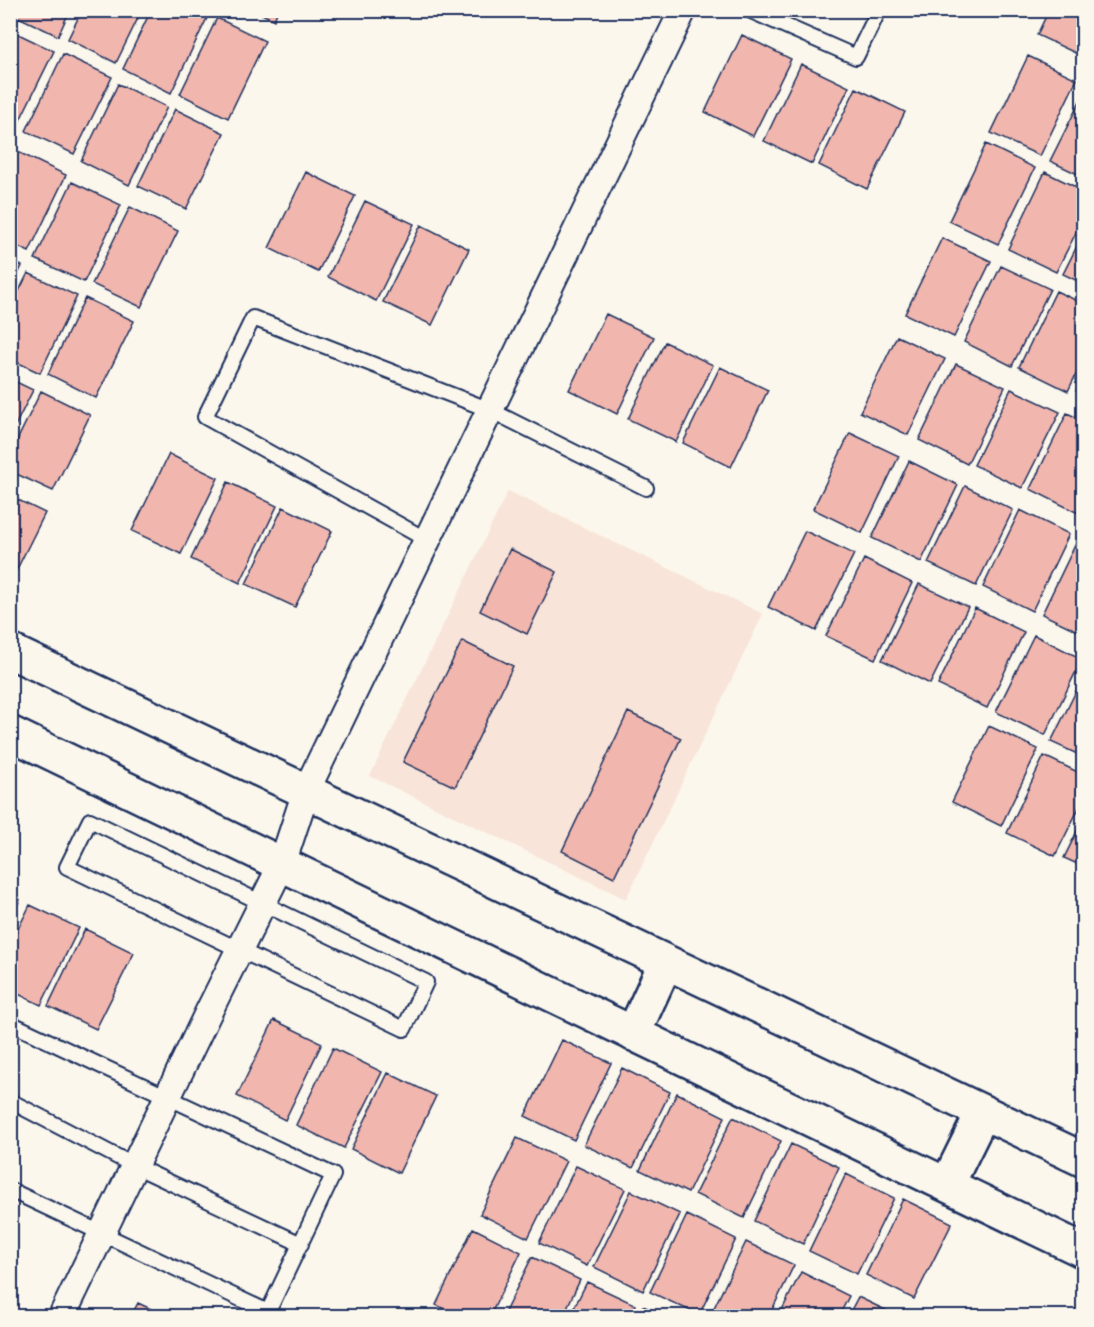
<svg xmlns="http://www.w3.org/2000/svg" width="1094" height="1327" font-family="Dekko,sans-serif">
<rect width="100%" height="100%" fill="#fbf7ec"/>
<filter id="ink" filterUnits="userSpaceOnUse"><feTurbulence type="fractalNoise" baseFrequency=".0167" numOctaves="2"/><feDisplacementMap in="SourceGraphic" scale="12" xChannelSelector="R" yChannelSelector="G"/><feConvolveMatrix kernelMatrix="1 2 1 2 8 2 1 2 1" color-interpolation-filters="sRGB"/></filter>
<g filter="url(#ink)">
<path fill="#f8e4d9" d="M 508,491 L 763,614 L 626,899 L 370,776 Z"/>
<path fill="#f1b6ad" stroke="#1b2f5e" stroke-width="1.5" d="M 10,10 L 70,10 L 58,36 L 10,13 Z
M 82,10 L 142,10 L 116,63 L 68,39 Z
M 151,10 L 196,10 L 208,16 L 171,93 L 123,69 Z
M 254,10 L 278,10 L 274,20 Z
M 1049,10 L 1084,10 L 1084,57 L 1037,35 Z
M 217,18 L 265,41 L 228,118 L 180,94 Z
M 10,30 L 54,51 L 16,128 L 10,125 Z
M 742,35 L 791,59 L 753,136 L 705,112 Z
M 63,54 L 112,77 L 74,154 L 26,131 Z
M 1028,56 L 1077,79 L 1040,156 L 991,133 Z
M 801,64 L 849,87 L 812,164 L 764,141 Z
M 118,84 L 167,107 L 129,185 L 81,161 Z
M 856,88 L 905,112 L 867,189 L 819,165 Z
M 1084,93 L 1084,177 L 1050,161 Z
M 175,109 L 224,133 L 186,209 L 138,186 Z
M 986,144 L 1035,168 L 998,244 L 949,221 Z
M 18,152 L 66,175 L 29,252 L 10,243 L 10,167 Z
M 306,172 L 355,196 L 318,272 L 269,248 Z
M 1045,172 L 1084,191 L 1084,217 L 1056,272 L 1008,249 Z
M 72,182 L 121,205 L 84,282 L 35,259 Z
M 365,201 L 414,224 L 376,301 L 328,277 Z
M 130,207 L 178,231 L 141,307 L 92,284 Z
M 421,225 L 469,249 L 432,325 L 383,302 Z
M 1084,232 L 1084,284 L 1063,274 Z
M 942,238 L 991,261 L 954,337 L 905,314 Z
M 10,260 L 22,266 L 10,290 Z
M 1001,266 L 1050,289 L 1012,366 L 964,342 Z
M 28,273 L 77,296 L 40,373 L 10,359 L 10,309 Z
M 1056,291 L 1084,304 L 1084,358 L 1068,391 L 1019,367 Z
M 85,298 L 134,321 L 96,398 L 48,374 Z
M 606,314 L 654,337 L 617,414 L 569,390 Z
M 897,336 L 945,359 L 908,435 L 860,412 Z
M 665,342 L 713,365 L 676,442 L 628,419 Z
M 956,364 L 1005,387 L 967,464 L 919,440 Z
M 720,367 L 768,390 L 731,467 L 683,443 Z
M 1084,375 L 1084,395 L 1076,391 Z
M 10,379 L 33,390 L 10,436 Z
M 1011,389 L 1060,412 L 1022,488 L 974,465 Z
M 41,391 L 90,415 L 53,491 L 10,471 L 10,455 Z
M 1067,413 L 1084,421 L 1084,502 L 1078,513 L 1030,489 Z
M 850,433 L 899,456 L 862,533 L 813,509 Z
M 169,454 L 218,478 L 181,554 L 132,531 Z
M 909,461 L 958,485 L 921,562 L 872,538 Z
M 228,482 L 277,506 L 240,583 L 191,559 Z
M 965,486 L 1013,510 L 976,586 L 928,563 Z
M 10,496 L 45,513 L 10,583 Z
M 283,507 L 332,531 L 295,607 L 246,584 Z
M 1020,510 L 1069,534 L 1032,611 L 983,587 Z
M 805,531 L 854,554 L 816,631 L 768,607 Z
M 1079,537 L 1084,539 L 1084,634 L 1042,614 Z
M 510,549 L 557,572 L 527,634 L 480,611 Z
M 864,559 L 912,583 L 875,659 L 826,636 Z
M 919,584 L 968,607 L 930,684 L 882,660 Z
M 975,608 L 1024,632 L 987,708 L 938,685 Z
M 1034,635 L 1082,659 L 1045,735 L 996,712 Z
M 462,641 L 513,666 L 455,787 L 403,762 Z
M 1084,675 L 1084,757 L 1051,742 Z
M 628,712 L 681,738 L 614,877 L 562,851 Z
M 989,726 L 1038,749 L 1001,826 L 952,802 Z
M 1044,756 L 1084,775 L 1084,798 L 1055,856 L 1007,833 Z
M 1084,817 L 1084,867 L 1064,858 Z
M 10,895 L 20,900 L 10,918 Z
M 30,905 L 79,928 L 41,1005 L 10,990 L 10,945 Z
M 85,929 L 134,953 L 96,1029 L 48,1006 Z
M 274,1020 L 322,1043 L 285,1120 L 237,1096 Z
M 562,1040 L 611,1063 L 574,1140 L 525,1116 Z
M 333,1048 L 382,1072 L 344,1148 L 296,1125 Z
M 622,1068 L 670,1092 L 633,1168 L 584,1145 Z
M 388,1073 L 436,1096 L 399,1173 L 351,1149 Z
M 677,1093 L 725,1117 L 688,1193 L 640,1170 Z
M 733,1117 L 781,1141 L 744,1218 L 695,1194 Z
M 517,1138 L 566,1161 L 528,1238 L 480,1214 Z
M 791,1144 L 839,1167 L 803,1244 L 754,1221 Z
M 576,1166 L 625,1189 L 587,1266 L 539,1243 Z
M 846,1174 L 894,1198 L 857,1274 L 809,1251 Z
M 631,1191 L 680,1214 L 643,1291 L 594,1267 Z
M 903,1199 L 952,1223 L 914,1299 L 866,1275 Z
M 687,1215 L 736,1239 L 699,1315 L 650,1292 Z
M 473,1228 L 521,1252 L 490,1316 L 459,1316 L 436,1305 Z
M 746,1242 L 794,1265 L 769,1316 L 710,1316 Z
M 532,1257 L 580,1280 L 563,1316 L 503,1316 Z
M 801,1272 L 849,1296 L 839,1316 L 779,1316 Z
M 587,1282 L 636,1305 L 630,1316 L 570,1316 Z
M 858,1297 L 898,1316 L 848,1316 Z
M 138,1303 L 166,1316 L 131,1316 Z
M 643,1306 L 665,1316 L 638,1316 Z"/>
<g fill="none" stroke-linecap="round" stroke-linejoin="round">
<g stroke="#1b2f5e" stroke-width="18">
<path id="service" d="M 749,10 L 856,57 L 879,10
M 427,540 L 205,417 L 253,318 L 490,410 L 646,488
M 90,820 L 426,982 L 404,1029 L 67,867 Z
M 10,1023 L 333,1175 L 268,1312 L 10,1190
M 10,1101 L 135,1166 L 301,1244"/>
</g>
<g stroke="#1b2f5e" stroke-width="30">
<path id="minor" d="M 62,1316 L 208,1013 L 282,864 L 306,791 L 683,10"/>
</g>
<g stroke="#1b2f5e" stroke-width="38">
<path id="tertiary" d="M 10,651 L 1084,1160
M 10,733 L 1084,1251
M 633,1034 L 666,962
M 947,1185 L 983,1112"/>
</g>
<use href="#service" stroke="#fbf7ec" stroke-width="14"/>
<use href="#minor" stroke="#fbf7ec" stroke-width="26"/>
<use href="#tertiary" stroke="#fbf7ec" stroke-width="33"/>
</g>
</g>
<rect width="1094" height="1327" fill="none" stroke="#fbf7ec" stroke-width="36"/>
<rect x="18" y="18" width="1058" height="1291" fill="none" stroke="#1b2f5e" stroke-width="2" filter="url(#ink)"/>
</svg>
